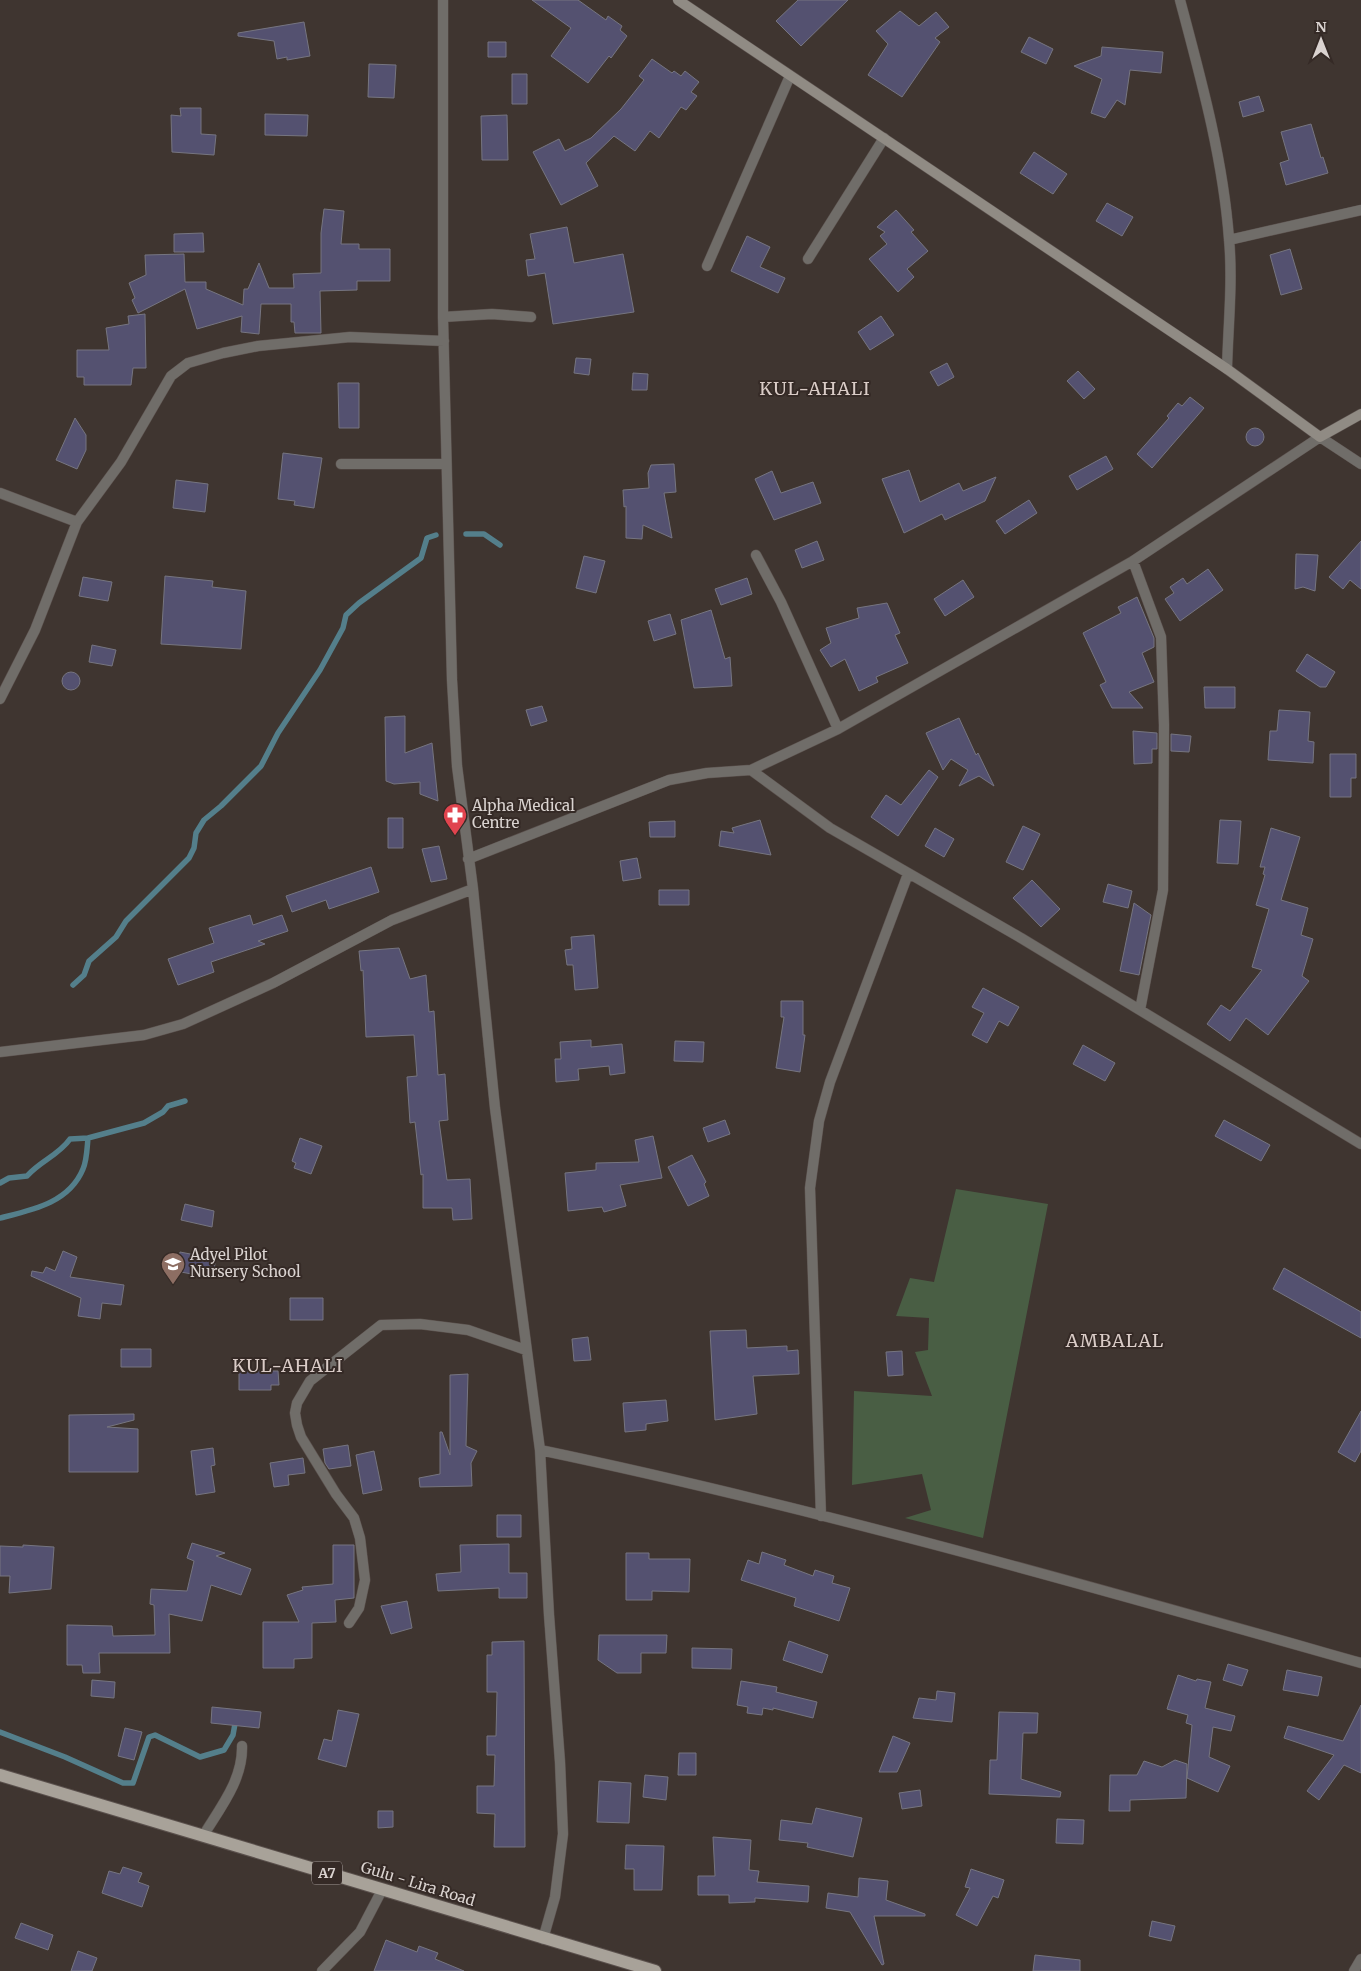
<svg xmlns="http://www.w3.org/2000/svg" width="1361" height="1971" font-family="Merriweather,serif">
<rect width="100%" height="100%" fill="#3f3530"/>
<path fill="#495e44" d="M 956,1189 L 1048,1204 L 983,1538 L 905,1518 L 931,1510 L 922,1474 L 852,1485 L 854,1391 L 932,1396 L 915,1352 L 928,1350 L 929,1318 L 896,1316 L 910,1278 L 934,1282 Z"/>
<g fill="none" stroke-linecap="round" stroke-linejoin="round">
<path stroke="#547f8b" stroke-width="5.5" d="M 466,534 L 484,534 L 500,545
M 73,985 L 84,975 L 89,961 L 116,937 L 126,921 L 189,858 L 194,848 L 196,833 L 204,820 L 221,806 L 261,766 L 278,733 L 320,670 L 343,628 L 346,615 L 359,603 L 421,558 L 427,538 L 436,535
M 0,1183 L 9,1178 L 27,1176 C 40,1161 59,1155 70,1139 L 88,1138 L 144,1123 L 163,1112 L 168,1106 L 185,1101
M 0,1218 C 32,1210 69,1203 83,1169 C 87,1160 87,1148 88,1138
M 0,1732 L 65,1757 L 123,1783 L 133,1783 L 149,1737 L 155,1735 L 200,1757 L 224,1750 L 233,1735 L 236,1718"/>
</g>
<path fill="#545170" stroke="#767580" d="M 532,0 L 578,0 L 606,20 L 608,16 L 622,26 L 620,30 L 627,36 L 611,58 L 609,56 L 588,83 L 551,56 L 571,28 Z
M 798,0 L 848,0 L 801,46 L 776,21 Z
M 900,11 L 919,26 L 936,12 L 949,27 L 935,38 L 940,42 L 902,97 L 868,75 L 888,44 L 876,31 Z
M 304,22 L 310,56 L 287,60 L 287,57 L 277,59 L 274,41 L 238,36 L 238,33 Z
M 1029,37 L 1053,49 L 1046,64 L 1021,52 Z
M 488,42 L 506,42 L 506,57 L 488,57 Z
M 1102,47 L 1163,52 L 1161,73 L 1130,70 L 1125,105 L 1117,100 L 1105,118 L 1091,113 L 1102,79 L 1074,66 L 1101,56 Z
M 652,59 L 672,73 L 674,71 L 681,76 L 685,71 L 699,82 L 691,92 L 697,96 L 686,110 L 681,107 L 659,138 L 650,131 L 635,151 L 614,136 L 586,163 L 598,186 L 561,205 L 533,152 L 559,139 L 565,151 L 591,138 L 621,109 L 644,80 L 639,76 Z
M 369,64 L 396,65 L 394,98 L 368,97 Z
M 512,74 L 527,74 L 527,104 L 512,104 Z
M 1259,96 L 1264,111 L 1243,117 L 1239,102 Z
M 180,108 L 201,108 L 201,134 L 216,135 L 214,155 L 172,152 L 171,115 L 181,116 Z
M 265,114 L 308,115 L 307,136 L 265,135 Z
M 507,115 L 508,160 L 482,160 L 481,116 Z
M 1311,124 L 1321,158 L 1323,157 L 1328,173 L 1286,185 L 1280,163 L 1289,160 L 1281,132 Z
M 1034,152 L 1067,174 L 1053,194 L 1020,173 Z
M 1107,203 L 1133,217 L 1122,236 L 1096,221 Z
M 324,209 L 344,211 L 341,244 L 359,244 L 359,249 L 390,249 L 390,281 L 357,281 L 357,290 L 320,291 L 321,333 L 295,333 L 294,322 L 291,322 L 291,304 L 261,304 L 259,334 L 241,332 L 242,316 L 197,329 L 185,289 L 138,313 L 132,300 L 135,298 L 129,283 L 146,275 L 145,255 L 184,254 L 185,282 L 206,282 L 206,289 L 243,305 L 244,289 L 248,289 L 259,263 L 269,288 L 294,288 L 293,274 L 321,273 L 321,233 Z
M 896,210 L 914,230 L 911,232 L 928,251 L 907,269 L 914,277 L 898,292 L 869,259 L 887,244 L 880,236 L 885,232 L 877,227 Z
M 567,227 L 574,263 L 623,254 L 634,312 L 553,324 L 545,273 L 528,276 L 526,260 L 535,259 L 530,234 Z
M 203,233 L 204,252 L 174,252 L 174,234 Z
M 747,236 L 770,247 L 760,267 L 785,278 L 778,293 L 731,271 Z
M 1290,249 L 1302,289 L 1281,295 L 1270,255 Z
M 145,314 L 146,368 L 133,368 L 131,385 L 84,385 L 84,377 L 77,377 L 77,350 L 109,350 L 106,328 L 129,324 L 128,316 Z
M 881,316 L 894,335 L 870,350 L 858,332 Z
M 576,358 L 591,359 L 589,375 L 574,373 Z
M 947,363 L 954,377 L 938,386 L 930,372 Z
M 1078,371 L 1095,389 L 1084,399 L 1067,381 Z
M 633,373 L 648,374 L 647,390 L 632,390 Z
M 338,383 L 359,383 L 359,428 L 339,428 Z
M 1190,397 L 1204,408 L 1152,468 L 1137,454 L 1169,418 L 1167,416 L 1178,403 L 1182,406 Z
M 75,418 L 86,435 L 86,450 L 77,469 L 56,460 Z
M1246 437a9 9 0 1 1 18 0a9 9 0 1 1-18 0Z
M 283,453 L 322,458 L 314,508 L 294,505 L 295,501 L 278,499 Z
M 1106,456 L 1113,469 L 1077,490 L 1069,476 Z
M 674,464 L 676,492 L 664,493 L 672,538 L 643,525 L 642,539 L 626,538 L 626,506 L 624,507 L 623,490 L 649,488 L 648,473 L 651,465 Z
M 909,470 L 920,502 L 959,483 L 963,491 L 996,477 L 985,501 L 945,520 L 942,514 L 904,533 L 882,479 Z
M 772,471 L 781,493 L 813,482 L 821,503 L 774,520 L 755,479 Z
M 176,480 L 208,484 L 205,512 L 173,508 Z
M 1029,500 L 1037,513 L 1005,534 L 996,521 Z
M 817,541 L 824,560 L 802,568 L 795,550 Z
M 1361,541 L 1361,589 L 1350,580 L 1343,589 L 1329,577 Z
M 1296,554 L 1318,555 L 1315,591 L 1303,587 L 1295,589 Z
M 584,556 L 605,561 L 596,593 L 576,588 Z
M 1208,569 L 1223,590 L 1180,621 L 1165,599 L 1174,593 L 1170,587 L 1183,578 L 1187,584 Z
M 165,576 L 213,581 L 212,587 L 246,591 L 241,649 L 161,644 Z
M 83,577 L 112,582 L 108,601 L 79,596 Z
M 747,578 L 752,594 L 721,605 L 715,589 Z
M 963,580 L 974,597 L 945,616 L 934,599 Z
M 1137,597 L 1154,638 L 1154,647 L 1142,653 L 1154,682 L 1129,692 L 1143,708 L 1112,708 L 1100,685 L 1106,682 L 1083,633 L 1121,613 L 1118,607 Z
M 887,603 L 900,633 L 895,635 L 908,663 L 876,677 L 878,682 L 859,691 L 845,659 L 831,667 L 820,650 L 831,643 L 826,628 L 859,618 L 857,608 Z
M 711,610 L 725,659 L 730,657 L 732,686 L 694,688 L 681,620 Z
M 670,614 L 676,634 L 654,641 L 648,621 Z
M 92,645 L 116,650 L 112,666 L 89,662 Z
M 1307,654 L 1335,672 L 1326,687 L 1320,687 L 1296,671 Z
M62 681a9 9 0 1 1 18 0a9 9 0 1 1-18 0Z
M 1204,687 L 1235,687 L 1235,708 L 1205,708 Z
M 542,706 L 547,721 L 531,726 L 526,710 Z
M 1279,710 L 1310,712 L 1308,741 L 1314,742 L 1313,763 L 1268,760 L 1270,731 L 1277,731 Z
M 405,716 L 405,753 L 432,743 L 438,801 L 420,794 L 420,782 L 394,784 L 386,781 L 385,717 Z
M 959,718 L 976,755 L 978,753 L 994,786 L 979,776 L 959,786 L 968,770 L 951,759 L 943,770 L 926,733 Z
M 1133,731 L 1157,733 L 1157,749 L 1152,749 L 1152,763 L 1134,764 Z
M 1171,734 L 1191,736 L 1189,752 L 1171,751 Z
M 1330,754 L 1356,754 L 1356,778 L 1351,778 L 1351,797 L 1330,797 Z
M 929,770 L 938,777 L 898,836 L 871,817 L 886,795 L 901,805 Z
M 388,818 L 403,818 L 403,848 L 388,848 Z
M 760,820 L 771,855 L 719,846 L 721,831 L 734,833 L 732,828 Z
M 1220,820 L 1241,821 L 1238,864 L 1217,863 Z
M 675,821 L 675,837 L 650,837 L 649,822 Z
M 1023,826 L 1040,834 L 1023,870 L 1006,862 Z
M 935,828 L 954,839 L 944,857 L 925,846 Z
M 1271,828 L 1300,837 L 1281,900 L 1308,908 L 1301,935 L 1313,939 L 1302,976 L 1309,981 L 1268,1035 L 1246,1018 L 1230,1041 L 1207,1024 L 1221,1005 L 1230,1011 L 1262,970 L 1252,967 L 1269,909 L 1256,905 L 1265,875 L 1263,874 L 1265,867 L 1260,867 Z
M 439,846 L 447,879 L 431,882 L 422,849 Z
M 637,858 L 641,878 L 623,881 L 620,861 Z
M 371,867 L 379,892 L 329,909 L 326,900 L 292,912 L 286,896 Z
M 1032,880 L 1060,909 L 1041,927 L 1013,898 Z
M 1108,884 L 1132,891 L 1128,908 L 1103,902 Z
M 659,890 L 689,890 L 689,905 L 659,905 Z
M 1134,903 L 1151,915 L 1139,975 L 1120,971 Z
M 250,915 L 253,925 L 282,915 L 288,931 L 258,941 L 265,944 L 211,962 L 214,972 L 178,985 L 168,959 L 214,943 L 209,928 Z
M 594,935 L 598,988 L 575,990 L 573,965 L 567,965 L 565,950 L 572,949 L 571,937 Z
M 399,948 L 410,979 L 426,975 L 429,1012 L 434,1011 L 438,1075 L 445,1074 L 448,1120 L 439,1121 L 447,1180 L 470,1179 L 472,1219 L 453,1220 L 452,1208 L 423,1208 L 423,1174 L 421,1175 L 415,1122 L 410,1123 L 407,1077 L 417,1076 L 414,1035 L 366,1037 L 363,970 L 361,971 L 359,951 Z
M 983,988 L 1019,1007 L 1008,1026 L 999,1021 L 987,1043 L 972,1035 L 984,1013 L 972,1007 Z
M 781,1001 L 803,1001 L 803,1035 L 805,1035 L 800,1072 L 776,1068 L 784,1017 L 781,1017 Z
M 591,1040 L 591,1047 L 622,1044 L 625,1073 L 610,1075 L 609,1066 L 578,1069 L 579,1080 L 556,1082 L 555,1059 L 561,1059 L 560,1042 Z
M 675,1041 L 704,1042 L 703,1062 L 674,1061 Z
M 1083,1045 L 1115,1063 L 1105,1081 L 1073,1064 Z
M 725,1120 L 730,1134 L 708,1142 L 703,1128 Z
M 1224,1120 L 1270,1145 L 1261,1161 L 1215,1136 Z
M 653,1136 L 662,1178 L 620,1185 L 626,1206 L 604,1212 L 602,1207 L 568,1211 L 565,1173 L 596,1170 L 596,1163 L 639,1162 L 635,1140 Z
M 300,1138 L 322,1146 L 311,1174 L 294,1168 L 296,1163 L 292,1161 Z
M 692,1155 L 706,1182 L 704,1184 L 709,1196 L 688,1206 L 668,1167 Z
M 185,1204 L 214,1211 L 212,1227 L 181,1220 Z
M 63,1251 L 77,1257 L 70,1277 L 124,1285 L 121,1305 L 102,1303 L 100,1319 L 78,1316 L 81,1298 L 31,1276 L 32,1271 L 43,1273 L 46,1267 L 55,1271 Z
M 180,1252 L 216,1259 L 212,1278 L 176,1271 Z
M 1284,1268 L 1361,1312 L 1361,1338 L 1273,1289 Z
M 290,1298 L 323,1298 L 323,1320 L 290,1320 Z
M 746,1330 L 747,1348 L 787,1346 L 787,1351 L 798,1350 L 799,1374 L 753,1376 L 757,1414 L 715,1420 L 710,1331 Z
M 588,1337 L 591,1360 L 574,1361 L 572,1339 Z
M 121,1349 L 151,1349 L 151,1367 L 121,1367 Z
M 902,1351 L 903,1375 L 888,1376 L 886,1352 Z
M 239,1371 L 278,1371 L 279,1385 L 271,1385 L 271,1390 L 239,1390 Z
M 468,1374 L 466,1446 L 477,1451 L 471,1463 L 472,1486 L 420,1487 L 419,1478 L 440,1474 L 440,1432 L 442,1432 L 450,1455 L 450,1375 Z
M 666,1400 L 668,1421 L 646,1424 L 646,1430 L 625,1432 L 623,1403 Z
M 1361,1411 L 1361,1451 L 1355,1462 L 1338,1452 Z
M 134,1414 L 134,1420 L 107,1427 L 138,1429 L 138,1472 L 69,1472 L 69,1415 Z
M 348,1445 L 351,1466 L 329,1469 L 325,1463 L 323,1449 Z
M 213,1448 L 215,1465 L 211,1466 L 215,1492 L 196,1495 L 191,1451 Z
M 374,1451 L 382,1490 L 363,1494 L 356,1455 Z
M 303,1458 L 305,1473 L 288,1475 L 289,1485 L 274,1487 L 270,1463 Z
M 497,1515 L 521,1515 L 521,1537 L 497,1537 Z
M 192,1543 L 225,1553 L 216,1556 L 251,1569 L 241,1595 L 211,1585 L 202,1621 L 169,1614 L 170,1653 L 99,1653 L 100,1673 L 83,1673 L 82,1665 L 67,1665 L 67,1625 L 112,1626 L 113,1636 L 155,1635 L 154,1605 L 150,1604 L 151,1589 L 187,1591 L 194,1561 L 187,1558 Z
M 509,1544 L 509,1573 L 527,1573 L 527,1598 L 499,1598 L 499,1588 L 438,1591 L 436,1574 L 461,1572 L 460,1545 Z
M 23,1545 L 54,1547 L 51,1589 L 9,1593 L 10,1576 L 0,1576 L 0,1546 L 23,1547 Z
M 333,1545 L 354,1545 L 354,1598 L 335,1600 L 336,1622 L 312,1623 L 312,1658 L 294,1659 L 294,1668 L 263,1668 L 263,1622 L 299,1622 L 287,1595 L 303,1590 L 302,1587 L 333,1584 Z
M 762,1552 L 786,1560 L 784,1565 L 813,1576 L 815,1570 L 834,1576 L 832,1583 L 850,1588 L 839,1621 L 794,1606 L 796,1598 L 741,1580 L 748,1560 L 759,1564 Z
M 626,1553 L 649,1553 L 649,1559 L 690,1559 L 689,1592 L 652,1591 L 652,1600 L 626,1600 Z
M 407,1601 L 412,1628 L 391,1634 L 381,1606 Z
M 599,1635 L 667,1635 L 666,1653 L 641,1653 L 641,1673 L 617,1673 L 598,1660 Z
M 524,1641 L 525,1847 L 494,1847 L 495,1814 L 477,1813 L 477,1786 L 494,1786 L 495,1755 L 487,1755 L 487,1736 L 496,1736 L 497,1692 L 487,1692 L 487,1655 L 492,1655 L 492,1642 Z
M 789,1641 L 828,1655 L 822,1673 L 783,1660 Z
M 692,1648 L 732,1649 L 731,1669 L 692,1668 Z
M 1228,1664 L 1248,1670 L 1242,1686 L 1223,1680 Z
M 1287,1670 L 1322,1677 L 1318,1696 L 1283,1690 Z
M 1178,1675 L 1196,1681 L 1197,1679 L 1211,1682 L 1205,1708 L 1235,1716 L 1231,1731 L 1213,1727 L 1209,1757 L 1230,1766 L 1218,1792 L 1187,1778 L 1192,1725 L 1186,1723 L 1188,1715 L 1167,1709 Z
M 92,1680 L 115,1682 L 114,1698 L 91,1696 Z
M 741,1681 L 777,1687 L 776,1692 L 817,1702 L 813,1718 L 773,1708 L 773,1710 L 763,1708 L 762,1715 L 747,1713 L 748,1707 L 737,1705 Z
M 937,1691 L 955,1693 L 952,1722 L 913,1718 L 919,1698 L 936,1700 Z
M 1361,1705 L 1361,1773 L 1344,1765 L 1319,1800 L 1307,1791 L 1334,1755 L 1284,1738 L 1288,1726 L 1343,1741 Z
M 212,1707 L 261,1712 L 259,1728 L 211,1723 Z
M 338,1710 L 359,1714 L 346,1767 L 318,1759 L 324,1739 L 332,1741 Z
M 999,1712 L 1038,1713 L 1037,1733 L 1023,1733 L 1021,1779 L 1061,1792 L 1060,1797 L 989,1794 L 990,1760 L 997,1760 Z
M 125,1728 L 142,1732 L 134,1760 L 118,1756 Z
M 893,1736 L 910,1743 L 897,1772 L 879,1772 Z
M 679,1753 L 696,1753 L 696,1775 L 678,1775 Z
M 1175,1760 L 1187,1764 L 1186,1798 L 1130,1800 L 1130,1811 L 1109,1811 L 1110,1775 L 1137,1775 L 1144,1761 L 1162,1767 Z
M 645,1775 L 668,1777 L 666,1800 L 643,1797 Z
M 599,1781 L 631,1783 L 629,1823 L 597,1822 Z
M 920,1790 L 922,1806 L 902,1809 L 899,1793 Z
M 816,1808 L 862,1818 L 853,1857 L 807,1847 L 808,1843 L 779,1840 L 781,1820 L 812,1824 Z
M 378,1811 L 393,1811 L 393,1827 L 378,1828 Z
M 1057,1819 L 1084,1820 L 1083,1844 L 1056,1843 Z
M 713,1837 L 751,1840 L 749,1870 L 759,1871 L 757,1882 L 809,1886 L 808,1902 L 755,1898 L 755,1902 L 729,1903 L 729,1895 L 698,1895 L 698,1876 L 715,1876 Z
M 626,1845 L 664,1846 L 662,1890 L 634,1890 L 634,1869 L 625,1869 Z
M 123,1867 L 142,1873 L 138,1882 L 149,1886 L 142,1907 L 102,1893 L 109,1871 L 120,1874 Z
M 971,1869 L 1004,1880 L 998,1898 L 993,1896 L 977,1926 L 956,1915 L 970,1888 L 965,1887 Z
M 859,1878 L 888,1881 L 886,1900 L 925,1914 L 925,1916 L 874,1916 L 884,1964 L 882,1965 L 850,1912 L 826,1908 L 828,1893 L 858,1897 Z
M 1152,1921 L 1175,1926 L 1171,1941 L 1149,1936 Z
M 21,1923 L 53,1935 L 48,1950 L 15,1938 Z
M 386,1940 L 417,1952 L 419,1946 L 438,1953 L 435,1959 L 464,1971 L 374,1971 Z
M 78,1951 L 97,1958 L 92,1971 L 71,1971 Z
M 1035,1955 L 1080,1960 L 1080,1971 L 1033,1971 Z"/>
<g fill="none" stroke-linecap="round" stroke-linejoin="round">
<g stroke="#5b514d" stroke-width="11">
<path id="street" d="M 443,0 L 443,317 L 452,680 L 457,766 L 473,889 L 495,1108 L 540,1450 L 549,1615 L 560,1762 L 563,1834 L 555,1897 L 543,1939
M 1180,0 C 1201,79 1223,158 1229,239 C 1233,282 1228,327 1227,369
M 1229,240 L 1361,210
M 808,259 L 884,138
M 707,266 L 790,76
M 443,317 L 492,314 L 531,317
M 341,464 L 446,464
M 0,493 L 77,522
M 756,555 L 781,602 L 838,729
M 1133,561 L 1161,637 L 1164,725 L 1163,890 L 1140,1010
M 0,699 L 35,630 L 77,522 L 121,462 L 171,376 L 188,363 L 223,353 L 258,346 L 350,337 L 444,341
M 751,770 L 838,729 L 1133,561 L 1320,437 L 1361,464
M 468,859 L 669,780 L 707,773 L 751,770 L 830,828 L 1021,938 L 1361,1144
M 0,1052 L 144,1035 L 183,1024 L 273,983 L 392,920 L 473,889
M 540,1450 C 817,1508 1089,1586 1361,1663
M 821,1516 L 810,1188 L 819,1121 L 830,1082 L 908,874
M 349,1623 L 359,1608 L 365,1580 L 360,1538 L 354,1518 L 336,1494 L 301,1437 L 297,1425 L 295,1413 L 297,1403 L 310,1381 L 381,1325 L 420,1324 L 468,1330 L 526,1350
M 203,1836 C 220,1808 243,1780 242,1746
M 322,1971 L 360,1932 L 382,1890
M 1354,1971 L 1361,1959"/>
</g>
<g stroke="#5b514d" stroke-width="11">
<path id="secondary" d="M 678,0 L 1227,369 L 1320,437 L 1361,414"/>
</g>
<g stroke="#5b514d" stroke-width="14">
<path id="primary" d="M 0,1775 L 655,1971"/>
</g>
<use href="#street" stroke="#706d69" stroke-width="10"/>
<use href="#secondary" stroke="#908b84" stroke-width="10"/>
<use href="#primary" stroke="#a8a299" stroke-width="12"/>
</g>
<defs>
<g id="pharmacy-pin" transform="scale(1.25)"><path d="M0 17L-7.5 6A9.5 9.5 0 1 1 7.5 6Z" fill="#e0444e" stroke="#352a26"/><path d="M-2-6h4v4h4v4h-4v4h-4v-4h-4v-4h4Z" fill="#fff"/></g>
<g id="school-pin" transform="scale(1.25)"><path d="M0 17L-7.5 6A9.5 9.5 0 1 1 7.5 6Z" fill="#8d6e63" stroke="#352a26"/><path d="M0-5L7-2L0 1L-7-2ZM-4 1L0 2.5L4 1V4Q0 6-4 4Z" fill="#fff"/></g>
</defs>
<g fill-rule="evenodd">
<use href="#pharmacy-pin" x="455" y="815"/>
<use href="#school-pin" x="173" y="1264"/>
</g>
<g text-anchor="middle" stroke-width="4" stroke-linejoin="round" paint-order="stroke">
<rect fill="#352a26" stroke="#a8a09d" stroke-width="1" x="312" y="1861.5" width="30" height="23" rx="4"/>
<g font-size="14" font-weight="bold" fill="#dad3d0">
<text x="327" y="1878">A7</text>
</g>
<g font-size="15" fill="#dad3d0" stroke="#352a26" text-anchor="start">
<text x="472" y="811">Alpha Medical<tspan x="472" dy="17">Centre</tspan></text>
<text x="190" y="1260">Adyel Pilot<tspan x="190" dy="17">Nursery School</tspan></text>
</g>
<g font-size="15" fill="#dad3d0" stroke="#352a26">
<text transform="translate(418 1884) rotate(17)" y="5">Gulu - Lira Road</text>
</g>
<g font-size="18" letter-spacing="1" fill="#daccc7" stroke="#352a26">
<text x="815" y="395">KUL-AHALI</text>
<text x="1115" y="1347">AMBALAL</text>
<text x="288" y="1372">KUL-AHALI</text>
</g>
</g>
<g transform="translate(1321 40)" stroke="#352a26" stroke-width="4" paint-order="stroke">
<path d="M0-4L9 19L0 12L-9 19Z" fill="#dad3d0"/>
<text y="-8" font-size="14" font-weight="bold" text-anchor="middle" fill="#dad3d0">N</text>
</g>
</svg>
